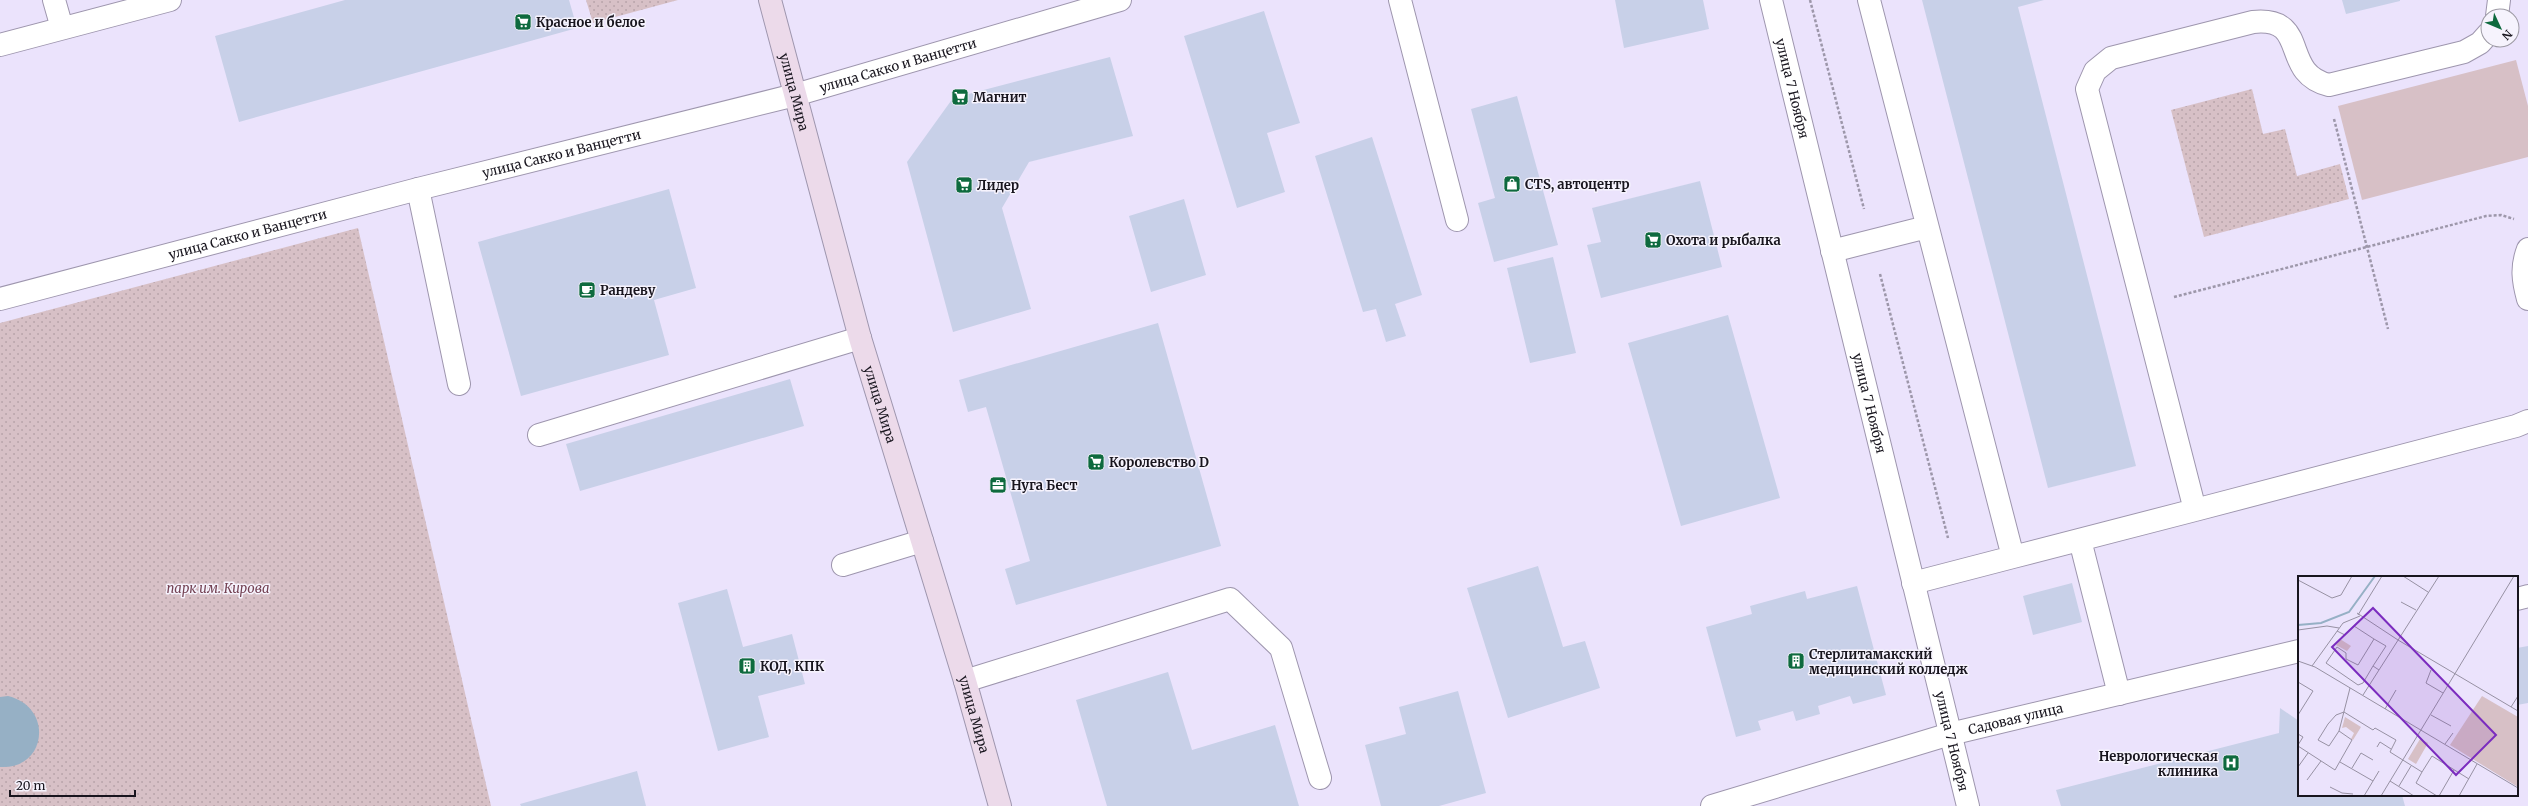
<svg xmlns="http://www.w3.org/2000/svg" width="2528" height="806" font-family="Merriweather,serif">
<defs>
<pattern id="grass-dots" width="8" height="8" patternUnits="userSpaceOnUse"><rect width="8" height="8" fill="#d7c0c6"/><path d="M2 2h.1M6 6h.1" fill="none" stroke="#b8a4aa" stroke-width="1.8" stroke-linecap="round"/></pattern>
</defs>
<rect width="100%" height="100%" fill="#ebe3fc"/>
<path fill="url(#grass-dots)" d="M 586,0 L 678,0 L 593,23 Z
M 2252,89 L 2263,134 L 2285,129 L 2297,176 L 2340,164 L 2349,199 L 2204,237 L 2171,110 Z
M 358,228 L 491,806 L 0,806 L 0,323 Z"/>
<path fill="#d7c0c6" d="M 2516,60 L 2528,106 L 2528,157 L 2362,200 L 2338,106 Z"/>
<path fill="#96b0c5" d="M 8,696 C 54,707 47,770 0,767 L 0,697 Z"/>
<path fill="#c8d0e8" d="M 345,0 L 569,0 L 577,28 L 239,122 L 215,36 Z
M 1615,0 L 1703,0 L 1709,29 L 1624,48 Z
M 1922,0 L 2044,0 L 2018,7 L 2136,466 L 2048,488 Z
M 2342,0 L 2400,0 L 2400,1 L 2346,14 Z
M 1264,11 L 1300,123 L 1267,133 L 1285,192 L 1237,208 L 1184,36 Z
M 1110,57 L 1133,136 L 1029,162 L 1002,208 L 1031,309 L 953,332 L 907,162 L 953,98 Z
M 1517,96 L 1558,245 L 1494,262 L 1478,203 L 1495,198 L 1471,109 Z
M 1372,137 L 1422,295 L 1395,304 L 1406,336 L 1386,342 L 1376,309 L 1363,312 L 1315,156 Z
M 1700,181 L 1722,267 L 1601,298 L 1587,245 L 1601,242 L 1592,208 Z
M 669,189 L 696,288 L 654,300 L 669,355 L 521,396 L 478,242 Z
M 1184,199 L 1206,275 L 1151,292 L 1129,216 Z
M 1553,257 L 1576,353 L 1530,363 L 1507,268 Z
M 1728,315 L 1780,498 L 1681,526 L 1628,343 Z
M 1158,323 L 1221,546 L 1016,605 L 1005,569 L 1030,561 L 986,407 L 968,412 L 959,380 Z
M 790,379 L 804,426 L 580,491 L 566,444 Z
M 1538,566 L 1563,647 L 1585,641 L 1600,688 L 1508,718 L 1467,588 Z
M 2072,583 L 2082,622 L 2033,635 L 2023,596 Z
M 1857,586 L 1886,695 L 1853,704 L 1850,696 L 1818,706 L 1820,714 L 1796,721 L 1793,711 L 1758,721 L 1761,730 L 1736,737 L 1706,627 L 1752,614 L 1750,606 L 1805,591 L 1807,599 Z
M 727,589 L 743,647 L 792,634 L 805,684 L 758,696 L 769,737 L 718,751 L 678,603 Z
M 2528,646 L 2528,703 L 2517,705 L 2517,648 Z
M 1168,672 L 1192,750 L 1275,725 L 1299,806 L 1107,806 L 1076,700 Z
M 1458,691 L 1486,793 L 1439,806 L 1381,806 L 1365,745 L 1406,734 L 1399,707 Z
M 2280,708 L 2299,721 L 2299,795 L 2402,795 L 2405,806 L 2061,806 L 2056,790 L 2279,733 Z
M 637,771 L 646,806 L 521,806 L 520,804 Z"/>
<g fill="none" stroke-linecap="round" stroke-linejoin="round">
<g stroke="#9e96ae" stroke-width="24">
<path id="service" d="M 54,0 L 62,28
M 1400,0 L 1457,220
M 1869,0 L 2013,557 L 2195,510 L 2087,89 L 2095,71 L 2111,58 L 2253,22 C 2311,16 2279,73 2329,85 L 2464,52 L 2480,43 L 2488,34
M 2497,16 L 2499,0
M 0,45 L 170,0
M 418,189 L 459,384
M 2528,249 C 2521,267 2523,281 2528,299
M 1832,251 L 1927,227
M 539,435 L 860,338
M 2195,510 L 2516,426 L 2528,421
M 2080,540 L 2119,694
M 843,565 L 922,541
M 1913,583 L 2013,557
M 965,681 L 1230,599 L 1281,648 L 1320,778"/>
</g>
<g stroke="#9e96ae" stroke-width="24">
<g id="minor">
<path id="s1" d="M 1771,0 L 1968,806"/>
<path d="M 2517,599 L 2528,596"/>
<path id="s2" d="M 1712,806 L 1950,734 L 2299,651"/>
</g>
</g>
<g stroke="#9e96ae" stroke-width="24">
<g id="tertiary">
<path id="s3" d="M 0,299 L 418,189 L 795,95 L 1120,0"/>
</g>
</g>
<g stroke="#9e96ae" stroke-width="24">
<g id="secondary">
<path id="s4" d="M 770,0 L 860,338 L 965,681 L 1000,806"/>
</g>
</g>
<path stroke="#9d97aa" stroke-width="2.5" stroke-dasharray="3 2" stroke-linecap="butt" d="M 1810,0 L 1864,209
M 2334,119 L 2388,329
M 1880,274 L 1948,538
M 2174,297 L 2486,216 L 2501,215 L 2514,219"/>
<use href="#service" stroke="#fff" stroke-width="22"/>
<use href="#minor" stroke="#fff" stroke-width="22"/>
<use href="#tertiary" stroke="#fff" stroke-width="22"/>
<use href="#secondary" stroke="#ecdaea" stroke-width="22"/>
</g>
<defs>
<g id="supermarket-square" transform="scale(0.9)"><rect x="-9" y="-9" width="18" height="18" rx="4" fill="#0e6a3e" stroke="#f6f3fd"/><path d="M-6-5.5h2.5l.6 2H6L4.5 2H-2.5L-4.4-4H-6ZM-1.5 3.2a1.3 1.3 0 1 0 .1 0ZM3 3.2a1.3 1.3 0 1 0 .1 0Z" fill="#fff"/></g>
<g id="shop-square" transform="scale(0.9)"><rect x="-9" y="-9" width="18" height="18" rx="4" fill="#0e6a3e" stroke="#f6f3fd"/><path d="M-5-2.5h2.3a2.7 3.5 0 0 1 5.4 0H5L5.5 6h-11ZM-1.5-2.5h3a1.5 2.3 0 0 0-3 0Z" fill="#fff"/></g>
<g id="cafe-square" transform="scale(0.9)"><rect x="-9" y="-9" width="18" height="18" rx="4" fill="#0e6a3e" stroke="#f6f3fd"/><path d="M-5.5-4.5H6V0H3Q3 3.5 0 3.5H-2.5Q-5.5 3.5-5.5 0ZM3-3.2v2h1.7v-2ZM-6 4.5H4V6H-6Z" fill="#fff"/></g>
<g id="office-square" transform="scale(0.9)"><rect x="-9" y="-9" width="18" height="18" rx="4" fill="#0e6a3e" stroke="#f6f3fd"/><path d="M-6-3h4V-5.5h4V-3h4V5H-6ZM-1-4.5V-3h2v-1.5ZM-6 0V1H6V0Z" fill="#fff"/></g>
<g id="building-square" transform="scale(0.9)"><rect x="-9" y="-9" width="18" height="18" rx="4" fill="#0e6a3e" stroke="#f6f3fd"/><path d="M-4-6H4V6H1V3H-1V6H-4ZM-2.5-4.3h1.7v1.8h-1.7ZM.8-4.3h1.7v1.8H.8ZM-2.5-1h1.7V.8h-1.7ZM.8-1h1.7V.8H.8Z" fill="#fff"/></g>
<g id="hospital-square" transform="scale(0.9)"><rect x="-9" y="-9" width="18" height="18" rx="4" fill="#0e6a3e" stroke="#f6f3fd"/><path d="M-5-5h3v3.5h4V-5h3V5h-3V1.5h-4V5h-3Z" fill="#fff"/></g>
</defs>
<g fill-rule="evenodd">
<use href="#supermarket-square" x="523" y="22"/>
<use href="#supermarket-square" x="960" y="97"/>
<use href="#shop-square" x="1512" y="184"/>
<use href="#supermarket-square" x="964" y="185"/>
<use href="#supermarket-square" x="1653" y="240"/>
<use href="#cafe-square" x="587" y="290"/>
<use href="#supermarket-square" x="1096" y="462"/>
<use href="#office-square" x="998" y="485"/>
<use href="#building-square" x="1796" y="661"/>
<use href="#building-square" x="747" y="666"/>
<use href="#hospital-square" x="2231" y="763"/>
</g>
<g text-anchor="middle" stroke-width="3" stroke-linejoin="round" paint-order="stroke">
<g font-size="13" font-weight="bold" fill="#18151e" stroke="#f6f3fd" text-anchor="start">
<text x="536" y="27">Красное и белое</text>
<text x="973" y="102">Магнит</text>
<text x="1525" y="189">СTS, автоцентр</text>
<text x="977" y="190">Лидер</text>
<text x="1666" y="245">Охота и рыбалка</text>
<text x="600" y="295">Рандеву</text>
<text x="1109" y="467">Королевство D</text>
<text x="1011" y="490">Нуга Бест</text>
<text x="1809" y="659">Стерлитамакский<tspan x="1809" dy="15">медицинский колледж</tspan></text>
<text x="760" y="671">КОД, КПК</text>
<text x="2218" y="761" text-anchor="end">Неврологическая<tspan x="2218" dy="15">клиника</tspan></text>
</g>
<g font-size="13" fill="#18151e" stroke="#f6f3fd">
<text dy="5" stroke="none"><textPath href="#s3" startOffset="928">улица Сакко и Ванцетти</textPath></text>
<text dy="5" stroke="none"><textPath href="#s1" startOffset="91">улица 7 Ноября</textPath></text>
<text dy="5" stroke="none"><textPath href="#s4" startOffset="95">улица Мира</textPath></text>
<text dy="5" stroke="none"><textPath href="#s3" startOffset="580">улица Сакко и Ванцетти</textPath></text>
<text dy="5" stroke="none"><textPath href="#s3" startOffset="256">улица Сакко и Ванцетти</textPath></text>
<text dy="5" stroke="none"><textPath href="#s1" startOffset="415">улица 7 Ноября</textPath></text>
<text dy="5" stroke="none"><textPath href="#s4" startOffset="419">улица Мира</textPath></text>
<text dy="5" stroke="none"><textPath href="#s4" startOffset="743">улица Мира</textPath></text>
<text dy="5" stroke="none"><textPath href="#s2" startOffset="316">Садовая улица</textPath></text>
<text dy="5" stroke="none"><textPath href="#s1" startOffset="763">улица 7 Ноября</textPath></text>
</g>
<g font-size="13" font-style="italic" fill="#734152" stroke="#f6f3fd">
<text x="218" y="593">парк им. Кирова</text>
</g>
</g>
<g transform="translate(2298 576)">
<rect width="220" height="220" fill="#ebe3fc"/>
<path d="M 184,120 L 220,141 L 220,211 L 152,169 ZM 47,141 L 63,151 L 55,164 L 53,163 L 56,157 L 48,151 L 44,152 ZM 122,163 L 130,167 L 118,188 L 110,183 Z" fill="#d7c0c6"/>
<path d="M 42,63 L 53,70 L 49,75 L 38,69 Z" fill="#d7c0c6"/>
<path fill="none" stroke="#96b0c5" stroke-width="2" d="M 0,49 L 23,47 L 51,36 L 77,0"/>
<path fill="none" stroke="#9791a3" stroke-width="1" d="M 105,0 L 130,16M 0,4 L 34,22 L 43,19 L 54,0M 103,26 L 118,34M 59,37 L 100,64 L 220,135M 60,39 L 84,0M 0,54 L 29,50 L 41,52M 39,55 L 47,59 L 56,50 L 76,63M 0,85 L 17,91 L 220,212M 14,90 L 45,47 L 62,40M 75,90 L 88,70 L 76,63 L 60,89 L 48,83 L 48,77 L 39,71 L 28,87 L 60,109 L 65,107 L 75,90 L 81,94M 133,94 L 128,107 L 145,117M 0,106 L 15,115 L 0,139M 65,119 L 141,0M 213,131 L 220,120M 87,133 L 98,114M 133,139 L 153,150M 41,155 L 31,170 L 20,164 L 30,148 L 38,139 L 46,136 L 75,154 L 77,152 L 98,164 L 92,176 L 124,196 L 134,180 L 171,203M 0,158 L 5,161 L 0,169M 147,168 L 155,157M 0,170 L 37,194 L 54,164 L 41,155 L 52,112M 79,171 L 82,166 L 93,173M 42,186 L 75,205M 0,191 L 10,177M 54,192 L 63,177 L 75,184M 124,196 L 118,207 L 139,220M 9,204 L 23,185M 92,205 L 116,220M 101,210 L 113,190M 32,211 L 44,217 L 55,218M 54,220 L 67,220M 66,220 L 81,195M 83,220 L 216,0M 141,220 L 156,194M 161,220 L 179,188"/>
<path fill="#7b2cbf" fill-opacity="0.15" stroke="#7b2cbf" stroke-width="2" d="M 75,32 L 198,159 L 158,199 L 34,71 Z"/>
<rect width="220" height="220" fill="none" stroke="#18151e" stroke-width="2"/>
</g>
<g transform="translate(2500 28) rotate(134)"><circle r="19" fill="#f6f3fd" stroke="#9d9aa4"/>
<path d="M0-3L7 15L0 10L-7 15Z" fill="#0e6a3e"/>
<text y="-6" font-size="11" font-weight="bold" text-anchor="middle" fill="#18151e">N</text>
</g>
<path d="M10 790v6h125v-6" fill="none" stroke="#18151e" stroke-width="2"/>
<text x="16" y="790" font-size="12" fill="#18151e" stroke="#f6f3fd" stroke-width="3" paint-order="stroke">20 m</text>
</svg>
